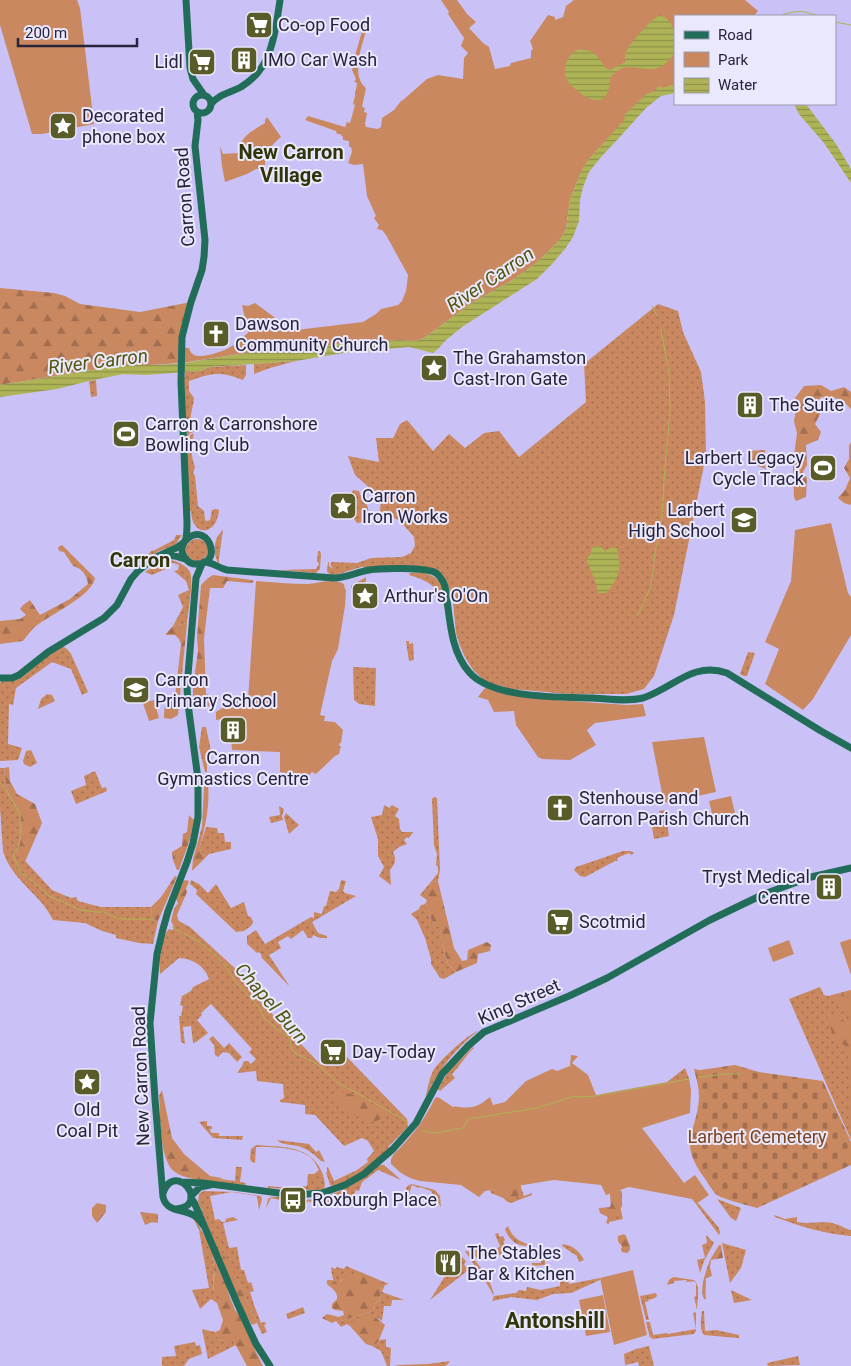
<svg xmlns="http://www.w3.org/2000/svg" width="851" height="1366" font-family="Roboto,sans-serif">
<defs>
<pattern id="grass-dots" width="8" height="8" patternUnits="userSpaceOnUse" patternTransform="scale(1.25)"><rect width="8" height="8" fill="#c98860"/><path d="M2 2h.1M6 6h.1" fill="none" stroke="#a36f50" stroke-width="1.8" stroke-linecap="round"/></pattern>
<pattern id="forest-firs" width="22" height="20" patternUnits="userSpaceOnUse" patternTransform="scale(1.25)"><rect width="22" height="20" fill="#c98860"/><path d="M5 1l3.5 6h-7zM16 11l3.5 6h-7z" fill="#a36f50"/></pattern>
<pattern id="cemetery-stones" width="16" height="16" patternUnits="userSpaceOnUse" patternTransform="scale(1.25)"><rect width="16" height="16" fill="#c98860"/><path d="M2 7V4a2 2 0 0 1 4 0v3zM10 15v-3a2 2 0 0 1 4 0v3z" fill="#a36f50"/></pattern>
<pattern id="garden-furrows" width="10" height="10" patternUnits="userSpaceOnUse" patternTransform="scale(1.25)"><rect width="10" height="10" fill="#c98860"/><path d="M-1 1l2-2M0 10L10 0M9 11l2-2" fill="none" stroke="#a36f50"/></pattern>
<pattern id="water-rules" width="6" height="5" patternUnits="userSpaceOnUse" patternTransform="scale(1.25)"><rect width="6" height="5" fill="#aeb455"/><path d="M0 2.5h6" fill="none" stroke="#8e9248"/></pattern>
</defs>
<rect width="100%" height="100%" fill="#cac2f6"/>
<path fill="url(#grass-dots)" d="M 658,304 L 678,311 L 683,332 L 701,372 L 705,402 L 706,455 L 674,615 L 654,676 L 644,689 L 626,694 L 568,694 L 512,689 L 493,684 L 484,680 L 473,670 L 465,657 L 460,646 L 456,633 L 453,603 L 448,584 L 443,575 L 436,569 L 412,566 L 361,567 L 339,574 L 331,575 L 327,572 L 328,562 L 329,562 L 329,566 L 333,569 L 330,564 L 332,562 L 357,563 L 371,558 L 402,557 L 411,553 L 415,546 L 414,537 L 400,521 L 380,511 L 381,498 L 355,475 L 348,456 L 379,462 L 376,438 L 393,438 L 400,424 L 407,420 L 433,451 L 449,434 L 465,448 L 484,433 L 499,431 L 519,457 L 586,402 L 584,364 Z
M 296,361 L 270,368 L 254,374 L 254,364 Z
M 246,365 L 246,375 L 243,380 C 219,371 213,373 189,381 L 189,391 L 194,398 C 193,411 187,418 194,432 L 190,433 L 187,437 L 187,443 L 186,443 L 183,378 L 185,376 L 185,372 L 200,371 L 210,367 Z
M 96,380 L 97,396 L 91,397 L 89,381 Z
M 192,434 L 194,434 C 190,445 191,456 195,467 L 193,473 L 195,476 L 198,506 L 204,511 L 205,520 L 207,521 L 210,520 L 212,510 L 216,509 L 219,510 C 217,536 192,538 191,511 L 189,511 L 186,456 L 190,452 L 190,435 Z
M 353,490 L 359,491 L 363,502 L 367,505 L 369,513 C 367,519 363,523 357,523 C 349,512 347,502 353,490 Z
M 223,529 L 219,559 L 219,564 C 214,558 213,543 218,536 C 220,533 222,531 223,529 Z
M 176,535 L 182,535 L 175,545 L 159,551 L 139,563 L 135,560 L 138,556 L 141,558 L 143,556 L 146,557 L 152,550 L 153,551 L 174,540 Z
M186 550a11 11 0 1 1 22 0a11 11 0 1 1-22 0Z
M 318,551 L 320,551 L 321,554 L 320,569 L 316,573 L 279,570 L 316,569 L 319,564 L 317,561 Z
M 170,560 C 177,561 186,565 190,572 C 194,580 188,613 187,623 L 173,626 L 183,607 L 178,595 L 189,590 L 186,581 L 174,571 L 178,570 L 179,565 L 170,562 L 168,568 L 152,575 L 145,572 L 157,564 Z
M 410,573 C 416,573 424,572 430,575 C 448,581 447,610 449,626 C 442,596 441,584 409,575 Z
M 366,577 L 366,595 L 364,596 L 364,598 L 355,601 L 353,599 L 351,586 Z
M 406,641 L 409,641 L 409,644 L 413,643 L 414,660 L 409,661 Z
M 63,646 L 68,650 L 71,654 L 88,692 L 82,695 L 71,669 L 52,662 L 16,688 L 13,705 L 9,704 L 8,744 L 22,748 L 18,760 L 0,761 L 0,683 L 2,681 C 24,681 26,673 42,659 C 48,654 56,650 63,646 Z
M 748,652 L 755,653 L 747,676 L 744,676 L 740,674 Z
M 353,667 L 376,668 L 375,706 L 359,704 L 354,700 Z
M 47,694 L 52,695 L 55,701 L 38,709 L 41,699 Z
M 31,750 L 37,763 L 30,767 L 24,764 L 23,761 L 26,751 Z
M 0,768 L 4,768 C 5,777 6,787 9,795 C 12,801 17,806 19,813 C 23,822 22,844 16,851 L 52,890 L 71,898 L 76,897 L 78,901 L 101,907 L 151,907 L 152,918 L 158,921 L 153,944 L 139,943 L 116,938 L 116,935 L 102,931 L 85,923 L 53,920 C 49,913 45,906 40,901 C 26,885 9,872 3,851 L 0,808 Z
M 95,771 L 102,788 L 106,787 L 107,791 L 76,804 L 71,791 L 86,785 L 84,776 Z
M 434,797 L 437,798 L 440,870 L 438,881 L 431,882 L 427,900 L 420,895 L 438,873 L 438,867 L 436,865 L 437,854 L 434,845 L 432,799 Z
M 384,805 L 389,808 L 392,805 L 399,809 L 395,816 L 399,819 L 400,829 L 402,832 L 413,832 L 409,838 L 407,837 L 404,840 L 407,844 L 399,847 L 393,852 C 397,860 395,864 390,870 L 391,885 L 379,876 L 384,867 L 378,856 L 378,839 L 371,817 L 382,815 Z
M 279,806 L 284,809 L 282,816 L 283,820 L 271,823 L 269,817 L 280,815 Z
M 665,810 L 669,836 L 654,839 L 652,827 L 662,824 L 659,811 Z
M 286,813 L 299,825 L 289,834 L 284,817 Z
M 206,827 L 217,828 L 218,833 L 224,833 L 225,842 L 231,842 L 231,849 L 209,854 L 206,857 L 199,849 Z
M 623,851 L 630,851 L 634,853 L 631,855 L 629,853 L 617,858 L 618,861 L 615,861 L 585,877 L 580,876 L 574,870 L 576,867 Z
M 191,880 L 199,884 L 208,893 L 216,884 L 231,908 L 244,902 L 248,916 L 251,917 L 253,922 L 251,926 L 244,931 L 236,932 L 196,894 L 197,890 L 190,884 Z
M 341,880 L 346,881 L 343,891 L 345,893 L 356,896 L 312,922 L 318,933 L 327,936 L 327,938 L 320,938 L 313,935 L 312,938 L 308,938 L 303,930 L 291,939 L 288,936 L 278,942 L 281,948 L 269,955 L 290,987 L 261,957 L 262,956 L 259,952 L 257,953 L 247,944 L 247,936 L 256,930 L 265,944 L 311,917 L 314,918 L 314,912 L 322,914 L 324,906 L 326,906 L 330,891 L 336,892 L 339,889 Z
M 426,903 L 433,924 L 440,927 L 443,946 L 448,964 L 456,972 L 444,979 L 440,978 L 431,964 L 431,959 L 425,938 L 417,920 L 411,914 L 419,909 L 420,906 Z
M 175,919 L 190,927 L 238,971 L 255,996 L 321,1065 L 341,1051 L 407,1119 L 408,1127 L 388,1147 L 389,1149 L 364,1171 L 348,1181 L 333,1186 L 330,1185 L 326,1172 L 327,1172 L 327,1168 L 328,1167 L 334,1181 L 357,1170 L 368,1162 L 367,1159 L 374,1151 L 368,1141 L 362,1138 L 344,1146 L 315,1115 L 305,1114 L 305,1105 L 280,1102 L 280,1100 L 284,1098 L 283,1084 L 257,1081 L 256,1071 L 237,1073 L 242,1066 L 244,1061 L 248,1061 L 251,1064 L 256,1059 L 249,1052 L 252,1049 L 211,1004 L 201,1013 L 202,1015 L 197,1020 L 208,1033 L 196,1042 L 193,1043 L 191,1026 L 183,1027 L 185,1044 L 181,1042 L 179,1016 L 181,1016 L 183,1006 L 180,1005 L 182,996 L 191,991 L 193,987 L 209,979 C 204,965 193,959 179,958 L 160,974 C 159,961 160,938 169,929 L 173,930 Z
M 820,987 L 824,995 L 828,996 L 851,990 L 851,1140 L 789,999 Z
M 478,1031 C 456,1048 438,1070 427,1095 L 426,1095 C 428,1087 429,1079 433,1071 C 438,1062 468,1034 478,1031 Z
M 213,1036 L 224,1048 L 229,1043 L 242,1057 L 237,1062 L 229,1053 L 223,1052 L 218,1057 L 215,1055 L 214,1045 L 209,1039 Z
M 473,1047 L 474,1048 C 465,1056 460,1066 452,1074 L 455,1078 L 440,1091 L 438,1089 L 448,1072 Z
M 685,1068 L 689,1078 L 680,1083 L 667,1082 Z
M 207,1121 L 207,1126 L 212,1126 L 212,1129 L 210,1129 L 211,1133 L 219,1133 L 219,1136 L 243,1136 L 242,1140 L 213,1138 L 199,1122 Z
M 277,1140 L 309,1144 L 316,1152 L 319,1150 L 325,1162 L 321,1161 C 315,1155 309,1150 301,1147 C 293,1144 283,1146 277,1140 Z
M 256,1145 C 282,1147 313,1145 323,1175 C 324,1180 326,1184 324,1189 L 312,1192 L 310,1190 L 268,1188 L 268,1186 L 289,1188 L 307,1186 L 308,1174 L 314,1174 L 319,1170 C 317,1166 314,1160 310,1157 C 297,1147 273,1147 256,1147 L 255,1163 L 252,1162 L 250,1159 L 251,1149 Z
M 380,1165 L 384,1165 L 401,1180 L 378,1170 L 362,1182 L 359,1191 L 356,1190 L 351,1202 L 337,1196 L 333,1206 L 329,1204 L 328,1206 L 318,1202 L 317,1205 L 308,1201 L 306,1204 L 297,1201 L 295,1205 L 280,1200 L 271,1198 L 266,1208 L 268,1199 L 271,1197 C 282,1196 292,1201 302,1200 C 331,1200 358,1183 380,1165 Z
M 236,1167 L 242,1167 L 240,1182 L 246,1183 L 245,1186 L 217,1182 L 221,1179 L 235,1181 Z
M 412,1184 L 435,1190 L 440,1196 L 441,1207 L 431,1191 L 420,1187 L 419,1188 L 412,1185 L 408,1197 L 406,1195 L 406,1188 L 409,1185 Z
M 520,1185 L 524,1196 L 532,1193 L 532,1195 L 511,1203 C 506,1202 506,1200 503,1198 C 499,1196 495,1195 491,1193 L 490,1190 Z
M 203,1191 L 235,1192 L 261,1196 L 262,1200 L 259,1210 L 257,1196 L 232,1192 L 210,1196 L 215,1220 L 219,1219 L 222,1222 L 225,1222 L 226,1219 L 233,1217 L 238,1220 L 223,1223 L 229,1248 L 237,1247 L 241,1270 L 244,1270 L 248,1283 L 251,1282 L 254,1291 L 250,1292 L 254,1305 L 261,1323 L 265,1322 L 266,1324 L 264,1325 L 267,1332 L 262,1334 L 238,1281 L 218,1251 L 198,1202 L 199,1194 Z
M 618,1193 L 618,1198 L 623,1219 L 609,1222 L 609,1224 L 606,1223 L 608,1217 L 600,1213 L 599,1208 L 611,1207 L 610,1195 Z
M 717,1199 L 741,1208 L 736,1221 L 731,1218 Z
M 698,1203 L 719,1228 L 720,1233 L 719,1235 L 696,1204 Z
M 140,1212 L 158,1214 L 158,1223 L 152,1222 L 145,1225 Z
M 774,1215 L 785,1219 L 797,1217 L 797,1222 C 810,1225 824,1220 835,1224 C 841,1225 845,1229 851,1230 L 851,1236 C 825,1234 799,1226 775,1217 Z
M 193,1218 L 195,1219 L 208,1242 L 226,1282 L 224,1281 L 212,1256 L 214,1268 L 213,1289 L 224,1300 L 217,1303 L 211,1299 L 200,1309 L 192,1290 L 209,1288 L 199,1230 Z
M 498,1233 L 500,1237 L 503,1236 L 505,1240 L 503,1242 L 506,1246 L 502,1250 L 502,1255 L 499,1255 L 497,1249 L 500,1246 L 495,1234 Z
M 706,1235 L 714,1243 L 704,1261 L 700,1273 L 697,1260 L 705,1258 L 702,1245 L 707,1243 Z
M 722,1243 L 746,1250 L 741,1268 L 730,1283 Z
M 563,1244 C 574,1246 579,1251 584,1260 L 579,1262 L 577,1256 L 562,1246 Z
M 477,1249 L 489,1251 L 491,1254 L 488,1256 L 481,1256 L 479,1261 L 471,1251 Z
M 465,1251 L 468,1251 C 479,1266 491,1278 494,1296 L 516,1293 L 519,1290 L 526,1291 L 527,1287 L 541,1290 L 560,1286 L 560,1280 L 568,1279 L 569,1284 L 600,1278 L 600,1280 L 571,1293 L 553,1294 L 537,1300 L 511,1297 L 492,1301 L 494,1296 L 487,1284 Z
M 547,1251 L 549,1257 L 545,1259 L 545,1265 L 532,1266 L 532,1263 L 541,1263 L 541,1253 Z
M 459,1254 L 466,1261 L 464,1265 L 466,1267 L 471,1268 L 430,1300 Z
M 710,1260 L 711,1260 L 710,1267 L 712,1276 L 706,1278 C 706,1285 705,1292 706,1299 L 704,1299 C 699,1288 706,1271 710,1260 Z
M 346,1266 L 389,1284 L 385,1285 L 382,1292 L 404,1300 L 392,1300 L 391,1306 L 384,1306 L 382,1321 L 374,1316 L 352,1323 L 350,1326 L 347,1324 L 341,1327 L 336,1321 L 341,1321 L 373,1311 L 374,1305 L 380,1299 L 382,1286 L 342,1279 L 339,1285 C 332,1282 332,1275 331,1267 L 335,1269 L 337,1267 L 344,1269 Z
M 673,1277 L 694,1280 C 701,1286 697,1301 697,1310 L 694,1297 L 696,1296 L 696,1281 L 686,1282 L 687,1280 L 674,1281 L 674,1283 L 667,1285 L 669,1280 Z
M 731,1290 L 752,1300 L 734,1303 Z
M 656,1293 L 657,1296 L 655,1298 L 648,1300 L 649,1301 L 645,1302 L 649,1320 L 646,1320 L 640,1296 Z
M 303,1307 L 305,1313 L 288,1319 L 286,1314 Z
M 702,1311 L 704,1311 L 705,1331 L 716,1330 L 739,1335 L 739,1338 L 726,1337 L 704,1335 C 699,1329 701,1319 702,1311 Z
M 696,1312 L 696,1331 L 694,1334 L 652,1339 L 652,1337 L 650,1338 L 646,1322 L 650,1322 L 653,1335 L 667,1333 L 668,1334 L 696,1329 L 693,1313 Z
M 202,1329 L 215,1332 L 220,1341 L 226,1340 L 233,1340 L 236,1345 L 208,1359 Z
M 386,1339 L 386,1347 L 391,1348 L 390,1366 L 387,1366 L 381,1351 L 372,1346 L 376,1344 L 379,1340 Z
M 195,1342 L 196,1346 L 200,1345 L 202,1354 L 189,1359 L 184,1366 L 162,1366 L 162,1357 L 176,1356 L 174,1346 Z
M 649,1346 L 654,1366 L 639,1366 L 638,1362 L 625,1365 L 624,1354 L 636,1349 Z
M 798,1356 L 800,1365 L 768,1366 L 767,1363 Z
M 450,1361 L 448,1364 L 445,1366 L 394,1366 L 399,1365 L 428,1364 Z"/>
<path fill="url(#forest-firs)" d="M 0,288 L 54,293 L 65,296 L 80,304 L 140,312 L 191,302 L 181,363 L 148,365 L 128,364 L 0,385 Z
M 821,385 L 831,391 L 844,387 L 851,392 L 851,409 L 841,399 L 821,397 L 817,403 L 820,414 L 815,424 L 821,432 L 818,440 L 806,445 L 807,465 L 803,472 L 807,478 L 806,497 L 796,501 L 794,497 L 793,463 L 797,433 L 794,421 L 797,405 L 795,398 L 804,386 Z
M 851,442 L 851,504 L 850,505 L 844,503 L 838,498 L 845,490 L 850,478 L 844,468 L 849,459 L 849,446 Z
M 62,545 L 95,578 C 92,596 51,614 36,626 C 31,630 27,636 23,641 L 0,644 L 0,621 L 20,619 L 26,615 L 20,609 L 23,605 L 30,600 L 40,615 L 70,599 L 88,584 C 87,576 82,568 73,566 L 64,552 L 59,551 L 58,547 Z
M 213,575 L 252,580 L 254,582 L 250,583 L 227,581 L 223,588 L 210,588 L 204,638 L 206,694 L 219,698 L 217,703 C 210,706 200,710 193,705 L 193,686 L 198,651 L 197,637 L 201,585 L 208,578 Z
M 187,623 L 178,715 L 171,719 L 164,718 C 164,707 165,701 175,697 L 181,644 L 179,639 L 175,635 L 165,635 L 173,626 Z
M 202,727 L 206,727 L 211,751 L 207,758 L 207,772 L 205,772 L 199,747 Z
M 9,767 L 10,781 L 17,794 L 35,804 L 42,823 L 25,862 L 16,851 C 22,844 23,822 19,813 C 17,806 12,801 9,795 C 6,787 5,777 4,768 Z
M 208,784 C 210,807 205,828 199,849 L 206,857 L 192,871 L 193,859 L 202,827 L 204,787 Z
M 189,815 L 194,820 L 190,839 L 179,870 L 177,870 L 173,860 L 172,852 L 182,846 L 183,834 L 187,832 Z
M 175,876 L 177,877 L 158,921 L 152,918 L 151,907 L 161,897 Z
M 186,880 L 189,881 L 186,889 L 187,892 L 177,915 L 179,922 L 177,927 L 174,927 L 171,921 L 174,909 L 178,903 L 176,899 L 183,881 Z
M 438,881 L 454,948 L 462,961 L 467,960 L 468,950 L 487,942 L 491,945 L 490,951 L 478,954 L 477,963 L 456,972 L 448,964 L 443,946 L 440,928 L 433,924 L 426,903 L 431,882 Z
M 842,994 L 851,1000 L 851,1013 L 848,1012 L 842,1003 L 834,997 L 834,995 Z
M 829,1016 L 840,1017 L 851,1028 L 851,1070 L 848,1065 L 849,1053 L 846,1046 L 835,1041 L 827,1018 Z
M 162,1090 L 172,1138 L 184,1154 L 210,1176 L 222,1178 L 217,1182 C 205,1180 190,1180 178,1174 C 158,1165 161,1116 159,1096 Z
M 336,1091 L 355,1095 L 380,1108 L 386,1114 L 385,1117 L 374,1122 L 370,1122 L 345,1110 L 334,1094 L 334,1092 Z
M 545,1178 L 545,1181 L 521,1185 C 522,1202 505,1201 495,1193 L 506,1181 Z
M 616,1186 L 622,1192 L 622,1206 L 618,1214 C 611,1217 607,1216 600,1212 L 599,1209 L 609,1208 C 614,1202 611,1197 608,1190 Z
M 97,1203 L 106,1205 L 106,1212 L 97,1223 L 92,1216 L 92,1208 Z
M 508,1226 C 512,1237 519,1242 531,1245 C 518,1248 509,1240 505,1229 Z
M 624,1234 L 626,1236 L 630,1246 L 630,1250 L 627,1253 L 622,1252 L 621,1250 L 622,1246 C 619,1243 617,1241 618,1236 Z
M 719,1245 L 721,1245 L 723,1258 L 710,1260 Z
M 218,1251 L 222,1252 L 238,1281 L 257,1323 L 252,1325 L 245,1314 Z
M 212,1256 L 224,1281 L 226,1282 L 229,1295 L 235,1310 L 241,1316 L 256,1352 L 263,1366 L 247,1366 L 233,1340 L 226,1340 L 220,1341 L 215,1332 L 220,1330 L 223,1320 L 217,1303 L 223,1300 C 207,1287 216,1285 214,1268 C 214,1263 212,1260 212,1256 Z
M 363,1275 L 371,1278 L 382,1286 L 380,1299 L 374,1305 L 373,1311 L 341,1321 L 336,1321 L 332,1323 L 322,1318 L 327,1314 L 339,1317 L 344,1315 L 343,1311 L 335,1310 L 332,1308 L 332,1304 L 337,1299 C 338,1291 332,1289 327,1284 L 327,1280 L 333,1280 L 339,1285 C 345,1273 350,1276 363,1275 Z
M 369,1315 L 374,1316 L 385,1325 L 379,1340 L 376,1344 L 372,1346 L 366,1344 L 350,1326 C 353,1318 362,1317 369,1315 Z"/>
<path fill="url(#cemetery-stones)" d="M 735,1065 L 759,1072 L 823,1081 L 851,1142 L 851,1165 L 757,1208 C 750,1206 720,1198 717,1195 C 712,1191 707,1181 703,1176 C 677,1140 698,1132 699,1096 C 699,1087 696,1078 694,1069 L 700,1070 Z"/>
<path fill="#c98860" d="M 0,0 L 77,0 L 80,8 L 94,124 L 42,134 L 32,134 L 0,25 Z
M 441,0 L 457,0 L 467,14 L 476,22 L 469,28 L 483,43 L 489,47 L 495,69 L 510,66 L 511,63 L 531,58 L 531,51 L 533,49 L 530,41 L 548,15 L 555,17 L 555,20 L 563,17 L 566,6 L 574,0 L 745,0 L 758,11 L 754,16 L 675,16 L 675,84 L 645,96 L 624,116 L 626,119 L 589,159 L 582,170 L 570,199 L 566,229 L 561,238 L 555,245 L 534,265 L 509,282 L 475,301 L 458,313 L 424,338 L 415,341 L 400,340 L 356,342 L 287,351 L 259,351 L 181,363 L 181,347 L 189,348 C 190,351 191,353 194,355 C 202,359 225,351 232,346 C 238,343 242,337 248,333 L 246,323 L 242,305 L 248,306 L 255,303 L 274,317 L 288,331 L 363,322 L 376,314 L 381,309 L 398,305 L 402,301 L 406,291 L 408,275 L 386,235 L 382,230 L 377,229 L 379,225 L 374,218 L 376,216 L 367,196 L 363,164 L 354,165 L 348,163 L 352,152 L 351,147 L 349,147 L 349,141 L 343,140 L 343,137 L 340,134 L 337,134 L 336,131 L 305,120 L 308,116 L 345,127 L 347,122 L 350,123 L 355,105 L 353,104 L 355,96 L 355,91 L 356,90 L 357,83 L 354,82 L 356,79 L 352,70 L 355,63 L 354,59 L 365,21 L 369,22 C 364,39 349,75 366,88 L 362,107 L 365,108 L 364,112 L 367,113 L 365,124 L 366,127 L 378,129 L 381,127 L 382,118 L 394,110 L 401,101 L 403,100 L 427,79 L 438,75 L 463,79 L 464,58 L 468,53 L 461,46 L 464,38 L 448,14 L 449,12 Z
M 267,117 L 281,137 C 270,146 264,154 265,169 L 256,169 L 247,174 L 225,182 L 222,166 L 220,146 L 223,154 L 238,153 L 240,151 C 239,136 254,130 265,123 L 265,120 Z
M 135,421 L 139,443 L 116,446 L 113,424 Z
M 822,464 L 831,464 L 831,482 L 822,482 Z
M 831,523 L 848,593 L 851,597 L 851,635 L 813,699 L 803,710 L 765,684 L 779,649 L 765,642 L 791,581 L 795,530 Z
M 256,581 C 273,582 291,584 308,584 C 320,583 333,578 344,584 L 345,589 L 346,590 L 345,606 L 338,649 L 332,661 L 320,715 L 325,716 L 324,721 L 335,722 L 343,730 L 341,743 L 340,743 L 339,746 L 341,746 L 339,754 L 335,756 L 316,774 L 312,772 L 304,781 L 306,785 L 304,787 L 292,774 L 280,772 L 280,752 L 232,750 L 231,738 L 247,735 L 245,722 L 234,723 L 232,717 L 216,720 L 216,712 L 227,705 L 231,698 L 248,700 Z
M 488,687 L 555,700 L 627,705 L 643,704 L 646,716 L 595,723 L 587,730 L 596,745 L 570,760 L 542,759 L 538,757 L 516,725 L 514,711 L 494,712 L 488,700 L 478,697 L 484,689 Z
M 154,700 L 159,718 L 149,721 L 143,703 Z
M 704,737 L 716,792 L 664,803 L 652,742 Z
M 731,796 L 736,818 L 714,822 L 709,801 Z
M 851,939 L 851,975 L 840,943 L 841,942 Z
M 789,940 L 794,954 L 773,962 L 768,948 Z
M 571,1055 L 578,1056 L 572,1063 L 588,1075 L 596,1095 L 689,1078 L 691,1090 L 690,1113 L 642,1128 L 684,1183 L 695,1175 L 709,1195 L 696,1204 L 692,1199 L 629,1187 L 606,1195 L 601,1185 L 554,1180 L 485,1191 L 479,1197 L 461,1185 L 420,1181 L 410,1178 L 401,1173 L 391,1164 C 390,1156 395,1153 400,1148 C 415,1132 426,1117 435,1098 L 438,1097 L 453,1107 C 455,1106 458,1107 460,1107 C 474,1109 480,1105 490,1097 L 493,1105 L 505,1102 L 526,1081 L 552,1069 L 557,1071 L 570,1066 Z
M 633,1270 L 647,1335 L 614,1345 L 600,1278 Z
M 603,1295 L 610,1332 L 586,1336 L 579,1300 Z"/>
<path fill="url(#garden-furrows)" d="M 765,450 L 766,469 L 748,462 L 749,451 Z"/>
<path fill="url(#water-rules)" d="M 660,15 C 674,18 679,43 674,54 C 671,58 665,65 660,67 C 647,73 632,64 623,68 C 619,70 613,73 611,77 C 609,81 610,84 609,88 C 604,110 584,97 574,88 C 569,84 565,78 565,72 C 565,64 568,56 574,52 C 577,49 581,49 585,50 C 600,51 600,67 610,70 L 625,62 L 625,55 L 629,46 L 651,21 Z
M 675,84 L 675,93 L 661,96 L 646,108 L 618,139 L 601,157 L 589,172 L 583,187 L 580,200 L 579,221 L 573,237 L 565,249 L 552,264 L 537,279 L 462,327 L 445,341 L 439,348 L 433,353 L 409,347 L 343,353 L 296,361 L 210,367 L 200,371 L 145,375 L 123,374 L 89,381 L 57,389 L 0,397 L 0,385 L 128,364 L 148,365 L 177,364 L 259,351 L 287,351 L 356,342 L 400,340 L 415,341 L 424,338 L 458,313 L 475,301 L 509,282 L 534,265 L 555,245 L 561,238 L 566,229 L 570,199 L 582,170 L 589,159 L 625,119 L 624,116 L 645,95 L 654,91 L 659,86 L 663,88 Z
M 794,104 L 806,104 L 836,144 L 851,169 L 851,183 L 824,143 L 799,114 Z
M 599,545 L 605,551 L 610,548 L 617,548 C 621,569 620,577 606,593 L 598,593 L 596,583 L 586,559 L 590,555 L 592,548 Z"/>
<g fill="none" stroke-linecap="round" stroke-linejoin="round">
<path stroke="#aeb455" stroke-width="1" d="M 779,16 C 796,10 802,10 818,16
M 835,22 L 851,25
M 652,306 L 657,316
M 638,615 L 651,586 L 655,553 L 662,518 L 664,480 L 670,411 L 669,372 L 661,330
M 0,783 L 4,787 L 20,814 L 20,835 L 19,846 L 13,854 L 20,872 L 35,883 L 49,896 L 81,910 L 94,912 L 104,912 L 117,918 L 123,919 L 146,919 L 153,920
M 172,927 L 198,941 L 211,951 L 225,965 L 235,981 L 260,1009 L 265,1019 L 288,1037 C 292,1041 290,1047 293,1052 L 317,1064 L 337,1082 L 408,1122
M 699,1077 L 725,1074 L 740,1074
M 422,1131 L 436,1133 L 463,1128 L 468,1119 L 472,1118 L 476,1118 L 536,1108 L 557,1102 L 574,1096 L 579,1097 L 596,1096 L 689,1079"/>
<path stroke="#216d59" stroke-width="7" d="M 186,0 L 190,68 L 193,79 L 204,95
M193 104a9 9 0 1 1 18 0a9 9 0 1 1-18 0Z
M 211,104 C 219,94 230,93 241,87 C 247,83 255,77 259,71 C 273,55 277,21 280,0
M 185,541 C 207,518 225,564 197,564 C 189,565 182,557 182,549 C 182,545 185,542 186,538 C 187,533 187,527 187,522 L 181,382 L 182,337 L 191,302 L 202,270 L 204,257 L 205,240 L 195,146 L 198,120 L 197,112
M 164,557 C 172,554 178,557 186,559
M 204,562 C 213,562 218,568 227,570 L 334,578 C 346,578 357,572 369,570 C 380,568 427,567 436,573 C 440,576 443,581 445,586 C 450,615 449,649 469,672 C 492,699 560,697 593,698 C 609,699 627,702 643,698 C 673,688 693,661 727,673 L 821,731 L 851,748
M 202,564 L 196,578 L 187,687 L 188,704 L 198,779 L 198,817 L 193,843 L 187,862 L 168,911 L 163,929 L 157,954 L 150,1023 L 155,1099 L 163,1197 C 167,1213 183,1208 195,1216 C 198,1218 201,1222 203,1225
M 0,678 L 12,678 L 19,675 L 48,652 L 104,618 L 117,605 L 131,579 L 138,571 L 154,558 L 176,548 L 183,543
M 181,1182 L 203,1183 L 294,1195 L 322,1193 L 345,1185 L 364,1174 L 393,1149 L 416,1123 L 442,1074 L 468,1046 L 484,1032 L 569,996 L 607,978 L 710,920 L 764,894 L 811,877 L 851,868
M 163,1193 C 175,1159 212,1206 176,1209
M 191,1196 L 200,1187 L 210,1185
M 191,1198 L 194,1202 L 238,1305 L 256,1344 L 270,1366"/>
</g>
<defs>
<g id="supermarket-square" transform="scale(1.4375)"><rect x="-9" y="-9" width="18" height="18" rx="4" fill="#595c29" stroke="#eae8fc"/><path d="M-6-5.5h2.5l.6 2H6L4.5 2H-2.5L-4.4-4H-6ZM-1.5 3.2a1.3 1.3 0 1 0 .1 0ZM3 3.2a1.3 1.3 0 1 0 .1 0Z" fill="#fff"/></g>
<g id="building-square" transform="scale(1.4375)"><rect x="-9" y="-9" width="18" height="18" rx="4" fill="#595c29" stroke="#eae8fc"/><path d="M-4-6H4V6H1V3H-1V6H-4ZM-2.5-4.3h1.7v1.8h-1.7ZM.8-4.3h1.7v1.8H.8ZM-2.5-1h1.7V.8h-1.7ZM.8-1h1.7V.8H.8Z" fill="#fff"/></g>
<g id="sight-square" transform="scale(1.4375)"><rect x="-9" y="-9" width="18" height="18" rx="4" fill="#595c29" stroke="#eae8fc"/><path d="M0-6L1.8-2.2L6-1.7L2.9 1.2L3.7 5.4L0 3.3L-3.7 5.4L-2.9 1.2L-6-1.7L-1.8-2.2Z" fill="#fff"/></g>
<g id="church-square" transform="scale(1.4375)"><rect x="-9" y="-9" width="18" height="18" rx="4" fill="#595c29" stroke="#eae8fc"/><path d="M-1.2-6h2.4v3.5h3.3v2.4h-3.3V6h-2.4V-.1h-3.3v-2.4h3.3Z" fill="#fff"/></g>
<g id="stadium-square" transform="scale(1.4375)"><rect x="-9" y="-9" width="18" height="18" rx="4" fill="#595c29" stroke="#eae8fc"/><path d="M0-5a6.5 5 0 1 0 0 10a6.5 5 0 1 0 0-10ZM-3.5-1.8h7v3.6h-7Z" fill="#fff"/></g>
<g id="school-square" transform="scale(1.4375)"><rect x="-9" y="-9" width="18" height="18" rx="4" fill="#595c29" stroke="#eae8fc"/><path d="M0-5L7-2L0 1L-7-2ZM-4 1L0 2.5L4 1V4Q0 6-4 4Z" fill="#fff"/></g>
<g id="bus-square" transform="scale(1.4375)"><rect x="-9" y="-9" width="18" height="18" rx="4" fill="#595c29" stroke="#eae8fc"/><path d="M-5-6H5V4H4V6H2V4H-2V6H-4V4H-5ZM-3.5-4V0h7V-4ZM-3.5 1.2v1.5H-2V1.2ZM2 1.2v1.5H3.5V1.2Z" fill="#fff"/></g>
<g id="restaurant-square" transform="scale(1.4375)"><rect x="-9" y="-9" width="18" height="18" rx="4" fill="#595c29" stroke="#eae8fc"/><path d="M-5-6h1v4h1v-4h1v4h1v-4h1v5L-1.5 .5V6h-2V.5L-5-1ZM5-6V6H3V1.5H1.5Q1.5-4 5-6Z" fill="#fff"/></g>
</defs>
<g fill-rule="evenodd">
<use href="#supermarket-square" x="259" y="25"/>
<use href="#building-square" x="244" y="60"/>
<use href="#supermarket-square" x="202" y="62"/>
<use href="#sight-square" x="63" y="126"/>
<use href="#church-square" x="216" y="334"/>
<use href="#sight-square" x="434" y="368"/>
<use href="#building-square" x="750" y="405"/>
<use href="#stadium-square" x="126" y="434"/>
<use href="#stadium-square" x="823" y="468"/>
<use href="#sight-square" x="343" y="506"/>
<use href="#school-square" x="744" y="520"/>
<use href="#sight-square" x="365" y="596"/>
<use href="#school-square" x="136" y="690"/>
<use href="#building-square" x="233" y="730"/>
<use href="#church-square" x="560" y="808"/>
<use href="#building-square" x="829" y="887"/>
<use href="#supermarket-square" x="560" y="922"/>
<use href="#supermarket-square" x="333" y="1052"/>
<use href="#sight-square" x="87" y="1082"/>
<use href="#bus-square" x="293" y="1200"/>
<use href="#restaurant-square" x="448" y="1263"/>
</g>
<g text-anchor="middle" stroke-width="4" stroke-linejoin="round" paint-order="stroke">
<g font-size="18" fill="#28233c" stroke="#eae8fc" text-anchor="start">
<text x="278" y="31">Co-op Food</text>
<text x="263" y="66">IMO Car Wash</text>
<text x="183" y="68" text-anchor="end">Lidl</text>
<text x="82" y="122">Decorated<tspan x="82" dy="21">phone box</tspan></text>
<text x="235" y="330">Dawson<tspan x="235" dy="21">Community Church</tspan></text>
<text x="453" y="364">The Grahamston<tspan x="453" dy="21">Cast-Iron Gate</tspan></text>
<text x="769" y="411">The Suite</text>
<text x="145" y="430">Carron &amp; Carronshore<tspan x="145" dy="21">Bowling Club</tspan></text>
<text x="804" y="464" text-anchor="end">Larbert Legacy<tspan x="804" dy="21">Cycle Track</tspan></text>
<text x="362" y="502">Carron<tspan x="362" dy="21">Iron Works</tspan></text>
<text x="725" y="516" text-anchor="end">Larbert<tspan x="725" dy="21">High School</tspan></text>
<text x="384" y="602">Arthur's O'On</text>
<text x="155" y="686">Carron<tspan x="155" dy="21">Primary School</tspan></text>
<text x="233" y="764" text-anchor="middle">Carron<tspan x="233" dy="21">Gymnastics Centre</tspan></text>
<text x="579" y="804">Stenhouse and<tspan x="579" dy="21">Carron Parish Church</tspan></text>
<text x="810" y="883" text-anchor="end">Tryst Medical<tspan x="810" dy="21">Centre</tspan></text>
<text x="579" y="928">Scotmid</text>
<text x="352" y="1058">Day-Today</text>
<text x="87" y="1116" text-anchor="middle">Old<tspan x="87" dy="21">Coal Pit</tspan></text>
<text x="312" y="1206">Roxburgh Place</text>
<text x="467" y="1259">The Stables<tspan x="467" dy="21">Bar &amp; Kitchen</tspan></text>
</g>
<g font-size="18" fill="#28233c" stroke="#eae8fc">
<text transform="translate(185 197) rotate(-94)" y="6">Carron Road</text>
<text transform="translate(519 1002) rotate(-24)" y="6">King Street</text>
<text transform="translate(141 1076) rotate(-92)" y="6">New Carron Road</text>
</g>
<g font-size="18" fill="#79431f" stroke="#eae8fc">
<text x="757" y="1143">Larbert Cemetery</text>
</g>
<g font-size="19" font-style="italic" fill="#53560e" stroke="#eae8fc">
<text transform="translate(490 279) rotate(-34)" y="7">River Carron</text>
<text transform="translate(98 361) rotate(-7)" y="7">River Carron</text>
<text transform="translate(272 1003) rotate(49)" y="7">Chapel Burn</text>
</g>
<g font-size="20" font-weight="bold" fill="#313309" stroke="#eae8fc">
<text x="291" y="159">New Carron<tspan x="291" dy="23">Village</tspan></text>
<text x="140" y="567">Carron</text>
</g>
<g font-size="22" font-weight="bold" fill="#313309" stroke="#eae8fc">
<text x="555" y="1328">Antonshill</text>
</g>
</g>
<rect x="674" y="15" width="162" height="90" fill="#eae8fc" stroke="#9c99af"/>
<rect x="684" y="31" width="25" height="8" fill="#216d59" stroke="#9c99af"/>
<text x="718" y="40" font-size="15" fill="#28233c">Road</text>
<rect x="684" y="52" width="25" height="15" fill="#c98860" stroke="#9c99af"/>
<text x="718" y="65" font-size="15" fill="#28233c">Park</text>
<rect x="684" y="78" width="25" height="15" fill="url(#water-rules)" stroke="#9c99af"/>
<text x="718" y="90" font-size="15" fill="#28233c">Water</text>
<path d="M18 38v8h119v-8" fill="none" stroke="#28233c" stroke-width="2.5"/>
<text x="25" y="38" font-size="15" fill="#28233c" stroke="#eae8fc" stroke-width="4" paint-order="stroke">200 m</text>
</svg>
